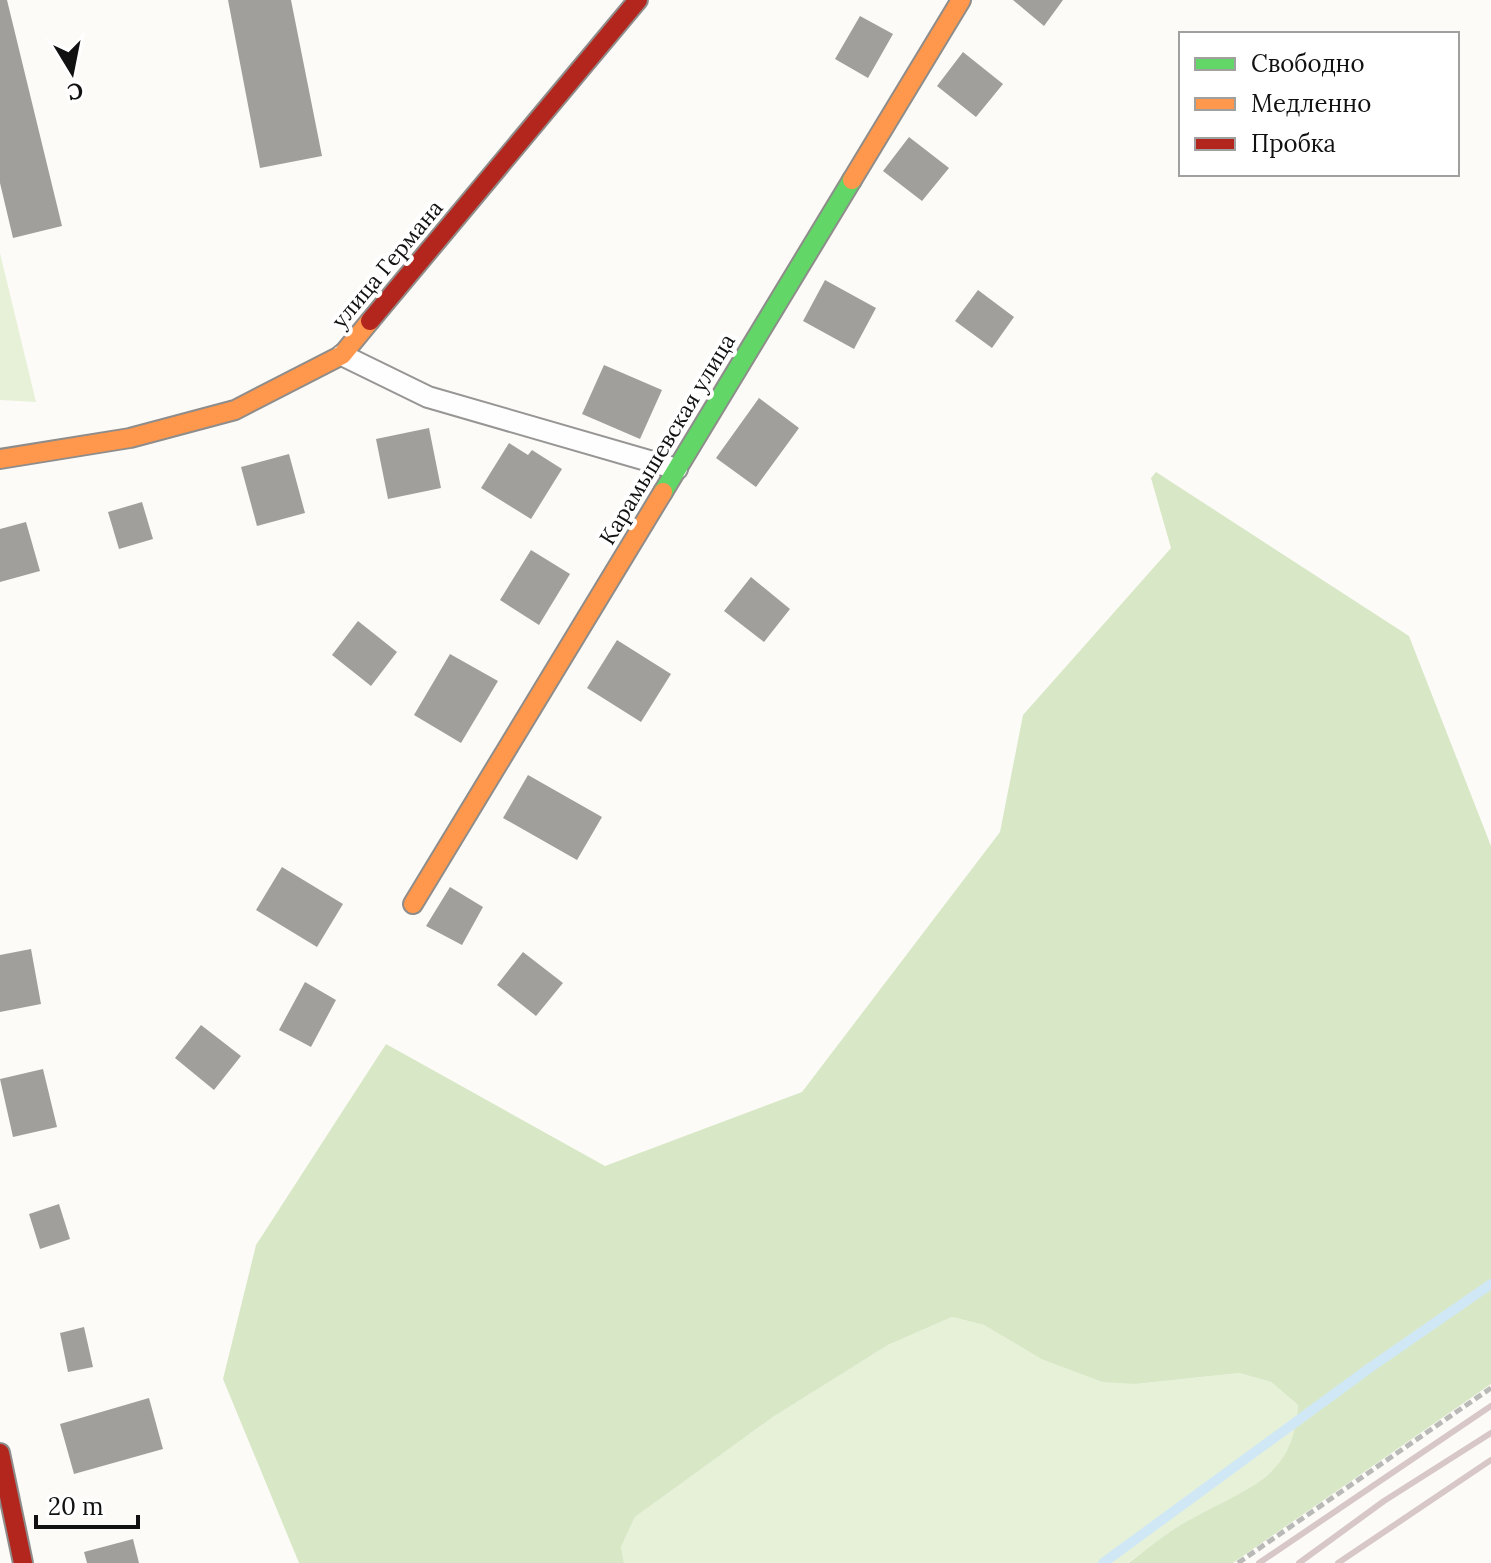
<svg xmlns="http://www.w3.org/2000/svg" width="1491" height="1563" font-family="Lora,serif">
<rect width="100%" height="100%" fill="#fdfbf7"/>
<path fill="#e7f1d8" d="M 0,253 L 36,402 L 0,400 Z
M 952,1317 L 984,1325 L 1041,1359 L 1136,1384 L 1239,1373 L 1271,1382 L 1298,1405 L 1296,1438 L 1278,1466 L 1252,1488 L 1191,1519 L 1127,1563 L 624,1563 L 621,1547 L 635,1517 L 773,1417 L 888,1345 Z"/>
<path fill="#d8e8c7" d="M 1156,472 L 1409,636 L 1491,846 L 1491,1384 L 1233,1563 L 1128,1563 C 1149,1548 1170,1530 1193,1518 C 1249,1487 1294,1478 1298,1405 L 1271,1382 L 1239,1373 L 1136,1384 L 1103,1382 L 1041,1359 L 984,1325 L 952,1317 L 888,1345 L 773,1417 L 635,1517 L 621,1547 L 624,1563 L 299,1563 L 223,1379 L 256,1245 L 386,1044 L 605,1166 L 802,1092 L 1000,832 L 1023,715 L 1171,548 L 1151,478 Z"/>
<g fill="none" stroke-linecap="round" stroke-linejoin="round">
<path stroke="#d0e8f5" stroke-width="10" d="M 1103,1563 L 1371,1367 L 1491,1284"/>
</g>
<path fill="#a19f9c" d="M 0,0 L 7,0 L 62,226 L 13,238 L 0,183 Z
M 228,0 L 291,0 L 322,156 L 260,168 Z
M 1013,0 L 1063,0 L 1044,26 Z
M 860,16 L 893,34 L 868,78 L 835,59 Z
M 963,52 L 1003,84 L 976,117 L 937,86 Z
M 909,137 L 949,168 L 922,201 L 883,171 Z
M 825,280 L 876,308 L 854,349 L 803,321 Z
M 978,290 L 1014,317 L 992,348 L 955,321 Z
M 604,365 L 662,390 L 640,439 L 582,414 Z
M 759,398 L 799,428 L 756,487 L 716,458 Z
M 429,428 L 441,488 L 388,499 L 376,439 Z
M 509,443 L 528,455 L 532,450 L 562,469 L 531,519 L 481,488 Z
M 289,454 L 305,513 L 257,526 L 241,467 Z
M 142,502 L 153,539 L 119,549 L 108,512 Z
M 26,522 L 40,571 L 0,582 L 0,529 Z
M 531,550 L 570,574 L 539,625 L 500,600 Z
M 751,577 L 790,609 L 764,642 L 724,611 Z
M 358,621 L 397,652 L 371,686 L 332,655 Z
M 617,640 L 671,674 L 641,722 L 587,688 Z
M 450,654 L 498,681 L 461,743 L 414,715 Z
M 528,775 L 602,817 L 577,860 L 503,818 Z
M 282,867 L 343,904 L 317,947 L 256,910 Z
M 450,887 L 483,907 L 462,945 L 426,926 Z
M 31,949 L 41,1004 L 0,1012 L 0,955 Z
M 523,952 L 563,983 L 536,1016 L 497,985 Z
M 305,982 L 336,1000 L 311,1047 L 279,1030 Z
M 201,1025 L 241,1056 L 214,1090 L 175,1058 Z
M 43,1069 L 57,1127 L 13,1137 L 0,1079 Z
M 59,1204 L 70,1239 L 40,1249 L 29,1214 Z
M 84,1327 L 93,1367 L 68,1372 L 60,1333 Z
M 149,1398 L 163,1449 L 74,1474 L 60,1424 Z
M 133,1539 L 139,1563 L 87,1563 L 84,1552 Z"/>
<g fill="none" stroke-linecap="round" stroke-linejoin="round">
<g stroke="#979695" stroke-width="24">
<path id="lane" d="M 342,355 L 428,397 L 677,469"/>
</g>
<g stroke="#8e8d8b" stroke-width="22">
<path id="fast" d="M 663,492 L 852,180"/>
</g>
<g stroke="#8e8d8b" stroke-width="22">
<path id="slow" d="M 852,180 L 961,0
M 0,459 L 130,438 L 235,410 L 342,355 L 370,321
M 413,904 L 663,492"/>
</g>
<g stroke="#8e8d8b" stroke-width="22">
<path id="jam" d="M 370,321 L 638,0
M 0,1453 L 23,1563"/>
</g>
<path stroke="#b9b9b8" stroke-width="5" stroke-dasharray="8 4" stroke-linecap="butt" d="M 1238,1563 L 1491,1388"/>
<use href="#lane" stroke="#fffefe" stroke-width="20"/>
<use href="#fast" stroke="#63d668" stroke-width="18"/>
<use href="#slow" stroke="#ff974d" stroke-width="18"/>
<use href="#jam" stroke="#b3261e" stroke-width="18"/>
<path stroke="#d8c7c7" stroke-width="6" d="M 1259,1563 L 1491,1406
M 1299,1563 L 1384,1501 L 1491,1433
M 1338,1563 L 1491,1460"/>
</g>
<g text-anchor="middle" stroke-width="8" stroke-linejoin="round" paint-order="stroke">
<g font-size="22" fill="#111" stroke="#fff">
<text transform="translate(387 264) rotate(-50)" y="8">улица Германа</text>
<text transform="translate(667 439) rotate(-59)" y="8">Карамышевская улица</text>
</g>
</g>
<rect x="1179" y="32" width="280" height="144" fill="#ffffff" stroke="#a0a0a0" stroke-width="2"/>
<rect x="1195" y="58" width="40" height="12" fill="#63d668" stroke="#a0a0a0" stroke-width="2"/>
<text x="1251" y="72" font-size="24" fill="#111111">Свободно</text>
<rect x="1195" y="98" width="40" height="12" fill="#ff974d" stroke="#a0a0a0" stroke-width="2"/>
<text x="1251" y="112" font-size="24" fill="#111111">Медленно</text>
<rect x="1195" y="138" width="40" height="12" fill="#b3261e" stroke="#a0a0a0" stroke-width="2"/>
<text x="1251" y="152" font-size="24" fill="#111111">Пробка</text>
<g transform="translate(72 72) rotate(170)" stroke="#ffffff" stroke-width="6" paint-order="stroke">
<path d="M0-6L14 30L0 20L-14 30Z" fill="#111111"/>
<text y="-12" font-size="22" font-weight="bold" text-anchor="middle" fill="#111111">С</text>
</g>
<path d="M36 1515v12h102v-12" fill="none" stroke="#111111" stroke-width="4"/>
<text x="48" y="1515" font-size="24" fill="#111111" stroke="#ffffff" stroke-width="6" paint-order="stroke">20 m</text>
</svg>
